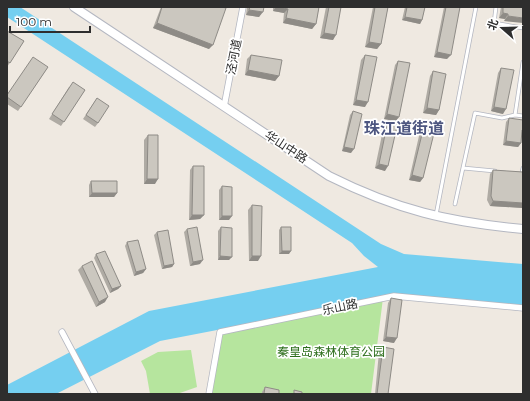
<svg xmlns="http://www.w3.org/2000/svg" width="530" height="401" font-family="Montserrat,'Noto Sans SC',sans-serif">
<rect width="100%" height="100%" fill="#efe9e1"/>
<path fill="#b6e59e" d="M 383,298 L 371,394 L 209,394 L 220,332 Z
M 191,350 L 197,387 L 177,394 L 150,394 L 146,371 L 141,361 L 158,352 Z"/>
<path fill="#75cff0" d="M 7,7 L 20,7 L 381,244 L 404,254 L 523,264 L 523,306 L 400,295 L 160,341 L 56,394 L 7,394 L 7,385 L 149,311 L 378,267 L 364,256 L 352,243 L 7,17 Z"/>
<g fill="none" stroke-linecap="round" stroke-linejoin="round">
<g stroke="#b4b7c1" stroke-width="4.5">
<path id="lane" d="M 496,7 L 494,23 L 523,28
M 523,62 L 515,115 L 523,116
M 463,168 L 495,171
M 522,173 L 523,168
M 455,204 L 475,113 L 502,118 L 515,115
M 436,215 L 476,7"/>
</g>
<g stroke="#b4b7c1" stroke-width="7">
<path id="street" d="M 224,107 L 243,7
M 62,332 L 95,394
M 209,394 L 220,332 L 394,296 L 523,308"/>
</g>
<g stroke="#b4b7c1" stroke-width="10">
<path id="secondary" d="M 74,7 L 329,176 C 397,210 448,222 523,229"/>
</g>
<use href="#lane" stroke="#fff" stroke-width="3"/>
<use href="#street" stroke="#fff" stroke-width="5.5"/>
<use href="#secondary" stroke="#fff" stroke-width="8"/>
</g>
<path fill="#afaba4" d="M 161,7 L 222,7 L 209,49 L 153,28 Z
M 247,7 L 264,7 L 259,17 L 246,15 Z
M 273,7 L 319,7 L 316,24 L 312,29 L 283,23 L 284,13 L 273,11 Z
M 326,7 L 341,7 L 333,40 L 320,38 Z
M 373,7 L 388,7 L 381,44 L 377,49 L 365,47 Z
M 405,7 L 425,7 L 422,20 L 420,24 L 402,20 Z
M 444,7 L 460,7 L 447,59 L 434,57 Z
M 501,7 L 523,7 L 504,21 L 505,19 L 499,18 Z
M 7,31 L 24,41 L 7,67 Z
M 251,55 L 279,76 L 275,81 L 245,75 L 247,59 Z
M 365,55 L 365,107 L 353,105 L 361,60 Z
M 398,61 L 396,121 L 384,119 L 395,65 Z
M 48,67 L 18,111 L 7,104 L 7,95 Z
M 501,68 L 503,114 L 491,111 L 498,73 Z
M 433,71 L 439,110 L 436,115 L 423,113 L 430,76 Z
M 69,87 L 85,90 L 61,126 L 49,119 Z
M 97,98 L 98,123 L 95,127 L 83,119 Z
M 353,111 L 351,153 L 342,151 L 350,115 Z
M 509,118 L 523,134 L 522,133 L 521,143 L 518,147 L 503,145 L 506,122 Z
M 388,120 L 385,171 L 375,168 L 384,125 Z
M 425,122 L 423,178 L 420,182 L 409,180 L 421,127 Z
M 148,135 L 155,184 L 144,184 L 144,140 Z
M 193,166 L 204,215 L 200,219 L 189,220 L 190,170 Z
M 493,170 L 523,172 L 523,208 L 490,206 L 487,200 L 490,174 Z
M 91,181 L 117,193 L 114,197 L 89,197 L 89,185 Z
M 222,186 L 229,220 L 219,220 L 219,190 Z
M 252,205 L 258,261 L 249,261 L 248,210 Z
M 221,227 L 229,260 L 218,260 L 218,231 Z
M 281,227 L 289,254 L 279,254 L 279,230 Z
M 187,229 L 200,264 L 190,266 L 184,232 Z
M 157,232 L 174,264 L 172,267 L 162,269 L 154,235 Z
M 127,242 L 146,269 L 143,273 L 134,276 L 125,246 Z
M 96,254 L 121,286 L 118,289 L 110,293 L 94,258 Z
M 82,266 L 105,302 L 96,307 L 78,270 Z
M 391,298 L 394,343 L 383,341 L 388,303 Z
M 383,347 L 388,394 L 375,394 L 379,352 Z
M 265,387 L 279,394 L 262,394 L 262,392 Z"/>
<path fill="#8e8b86" d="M 276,7 L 279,7 L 288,9 L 284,13 L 273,11 Z
M 249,10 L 263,12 L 259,17 L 246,15 Z
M 503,13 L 508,14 L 505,19 L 499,18 Z
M 508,16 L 523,18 L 523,23 L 504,21 Z
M 405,17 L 422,20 L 420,24 L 402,20 Z
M 286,18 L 316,24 L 312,29 L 283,23 Z
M 157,23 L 213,45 L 209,49 L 153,28 Z
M 324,33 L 336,35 L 333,40 L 320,38 Z
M 369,42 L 381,44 L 377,49 L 365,47 Z
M 437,52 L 451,55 L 447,59 L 434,57 Z
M 248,70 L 279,76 L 275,81 L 245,75 Z
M 356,100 L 368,102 L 365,107 L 353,105 Z
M 494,107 L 506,109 L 503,114 L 491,111 Z
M 427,108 L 439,110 L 436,115 L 423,113 Z
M 387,114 L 399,117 L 396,121 L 384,119 Z
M 506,141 L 521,143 L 518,147 L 503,145 Z
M 344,147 L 354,149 L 351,153 L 342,151 Z
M 379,164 L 388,166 L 385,171 L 375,168 Z
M 412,175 L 423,178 L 420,182 L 409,180 Z
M 147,179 L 158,179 L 155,184 L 144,184 Z
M 92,193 L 117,193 L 114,197 L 89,197 Z
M 493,201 L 523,203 L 523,208 L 490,206 Z
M 192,215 L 204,215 L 200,219 L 189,220 Z
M 222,216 L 232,216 L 229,220 L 219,220 Z
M 282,251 L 291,251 L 289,254 L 279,254 Z
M 220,256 L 232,257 L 229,260 L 218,260 Z
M 252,256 L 261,256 L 258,261 L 249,261 Z
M 203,260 L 200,264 L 190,266 L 193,262 Z
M 174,264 L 172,267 L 162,269 L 164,266 Z
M 146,269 L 143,273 L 134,276 L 136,272 Z
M 121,286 L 118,289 L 110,293 L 112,289 Z
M 108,297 L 105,302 L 96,307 L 99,302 Z
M 386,337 L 397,338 L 394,343 L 383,341 Z"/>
<path fill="#cbc7bf" stroke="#8e8b86" d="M 162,7 L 222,7 L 226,8 L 213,45 L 157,23 Z
M 250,7 L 264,7 L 263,12 L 249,10 Z
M 279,7 L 319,7 L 316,24 L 286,18 L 288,9 Z
M 329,7 L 341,7 L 336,35 L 324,33 Z
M 375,7 L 388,7 L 381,44 L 369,42 Z
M 407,7 L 425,7 L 422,20 L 405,17 Z
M 446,7 L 460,7 L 451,55 L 437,52 Z
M 503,7 L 523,7 L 523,18 L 508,16 L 508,14 L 503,13 Z
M 7,31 L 24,41 L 10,63 L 7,61 Z
M 251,55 L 282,60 L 279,76 L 248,70 Z
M 365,55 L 377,57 L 368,102 L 356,100 Z
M 33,57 L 48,67 L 21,107 L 7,97 L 7,95 Z
M 398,61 L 410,63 L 399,117 L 387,114 Z
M 501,68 L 514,70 L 506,109 L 494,107 Z
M 433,71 L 446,74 L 439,110 L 427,108 Z
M 73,82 L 85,90 L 64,122 L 52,114 Z
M 97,98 L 109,106 L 98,123 L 86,115 Z
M 353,111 L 362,114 L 354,149 L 344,147 Z
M 509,118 L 523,120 L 523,130 L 522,130 L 521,143 L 506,141 Z
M 388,120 L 398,122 L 388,166 L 379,164 Z
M 425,122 L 436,125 L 423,178 L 412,175 Z
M 148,135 L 158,135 L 158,179 L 147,179 Z
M 193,166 L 204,166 L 204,215 L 192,215 Z
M 493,170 L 523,172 L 523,203 L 493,201 L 491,196 Z
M 91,181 L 117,181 L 117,193 L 92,193 Z
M 222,186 L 232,187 L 232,216 L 222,216 Z
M 252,205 L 262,206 L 261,256 L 252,256 Z
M 197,227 L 203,260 L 193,262 L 187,229 Z
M 221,227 L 232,228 L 232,257 L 220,256 Z
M 281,227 L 291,227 L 291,251 L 282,251 Z
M 168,230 L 174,264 L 164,266 L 157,232 Z
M 138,240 L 146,269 L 136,272 L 127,242 Z
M 105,251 L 121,286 L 112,289 L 96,254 Z
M 92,261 L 108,297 L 99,302 L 82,266 Z
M 391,298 L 402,300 L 397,338 L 386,337 Z
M 383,347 L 394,349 L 388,394 L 377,394 Z
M 265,387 L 279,390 L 279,394 L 264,394 Z
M 294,390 L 302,392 L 302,394 L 294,394 Z"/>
<g text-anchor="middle" stroke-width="3.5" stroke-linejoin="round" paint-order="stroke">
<g font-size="12" fill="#2e2e2e" stroke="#fff">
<text transform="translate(234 57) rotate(-79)" y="4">泾河道</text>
<text transform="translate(286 147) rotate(33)" y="4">华山中路</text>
<text transform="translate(340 307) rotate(-12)" y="4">乐山路</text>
</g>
<g font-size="12" fill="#2c6e1b" stroke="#fff">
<text x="331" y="356">秦皇岛森林体育公园</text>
</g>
<g font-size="16" font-weight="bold" fill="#4d5680" stroke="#fff">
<text x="404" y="134">珠江道街道</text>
</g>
</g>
<rect width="530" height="401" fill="none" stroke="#2e2e2e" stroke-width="16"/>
<g transform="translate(502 28) rotate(290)" stroke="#ffffff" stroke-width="3" paint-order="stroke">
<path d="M0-3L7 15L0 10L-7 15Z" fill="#2e2e2e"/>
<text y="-6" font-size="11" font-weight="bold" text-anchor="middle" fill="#2e2e2e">北</text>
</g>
<path d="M10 26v6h80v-6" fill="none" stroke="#2e2e2e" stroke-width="2"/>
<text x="16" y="26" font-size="12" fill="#2e2e2e" stroke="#ffffff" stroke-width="3" paint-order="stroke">100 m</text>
</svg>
